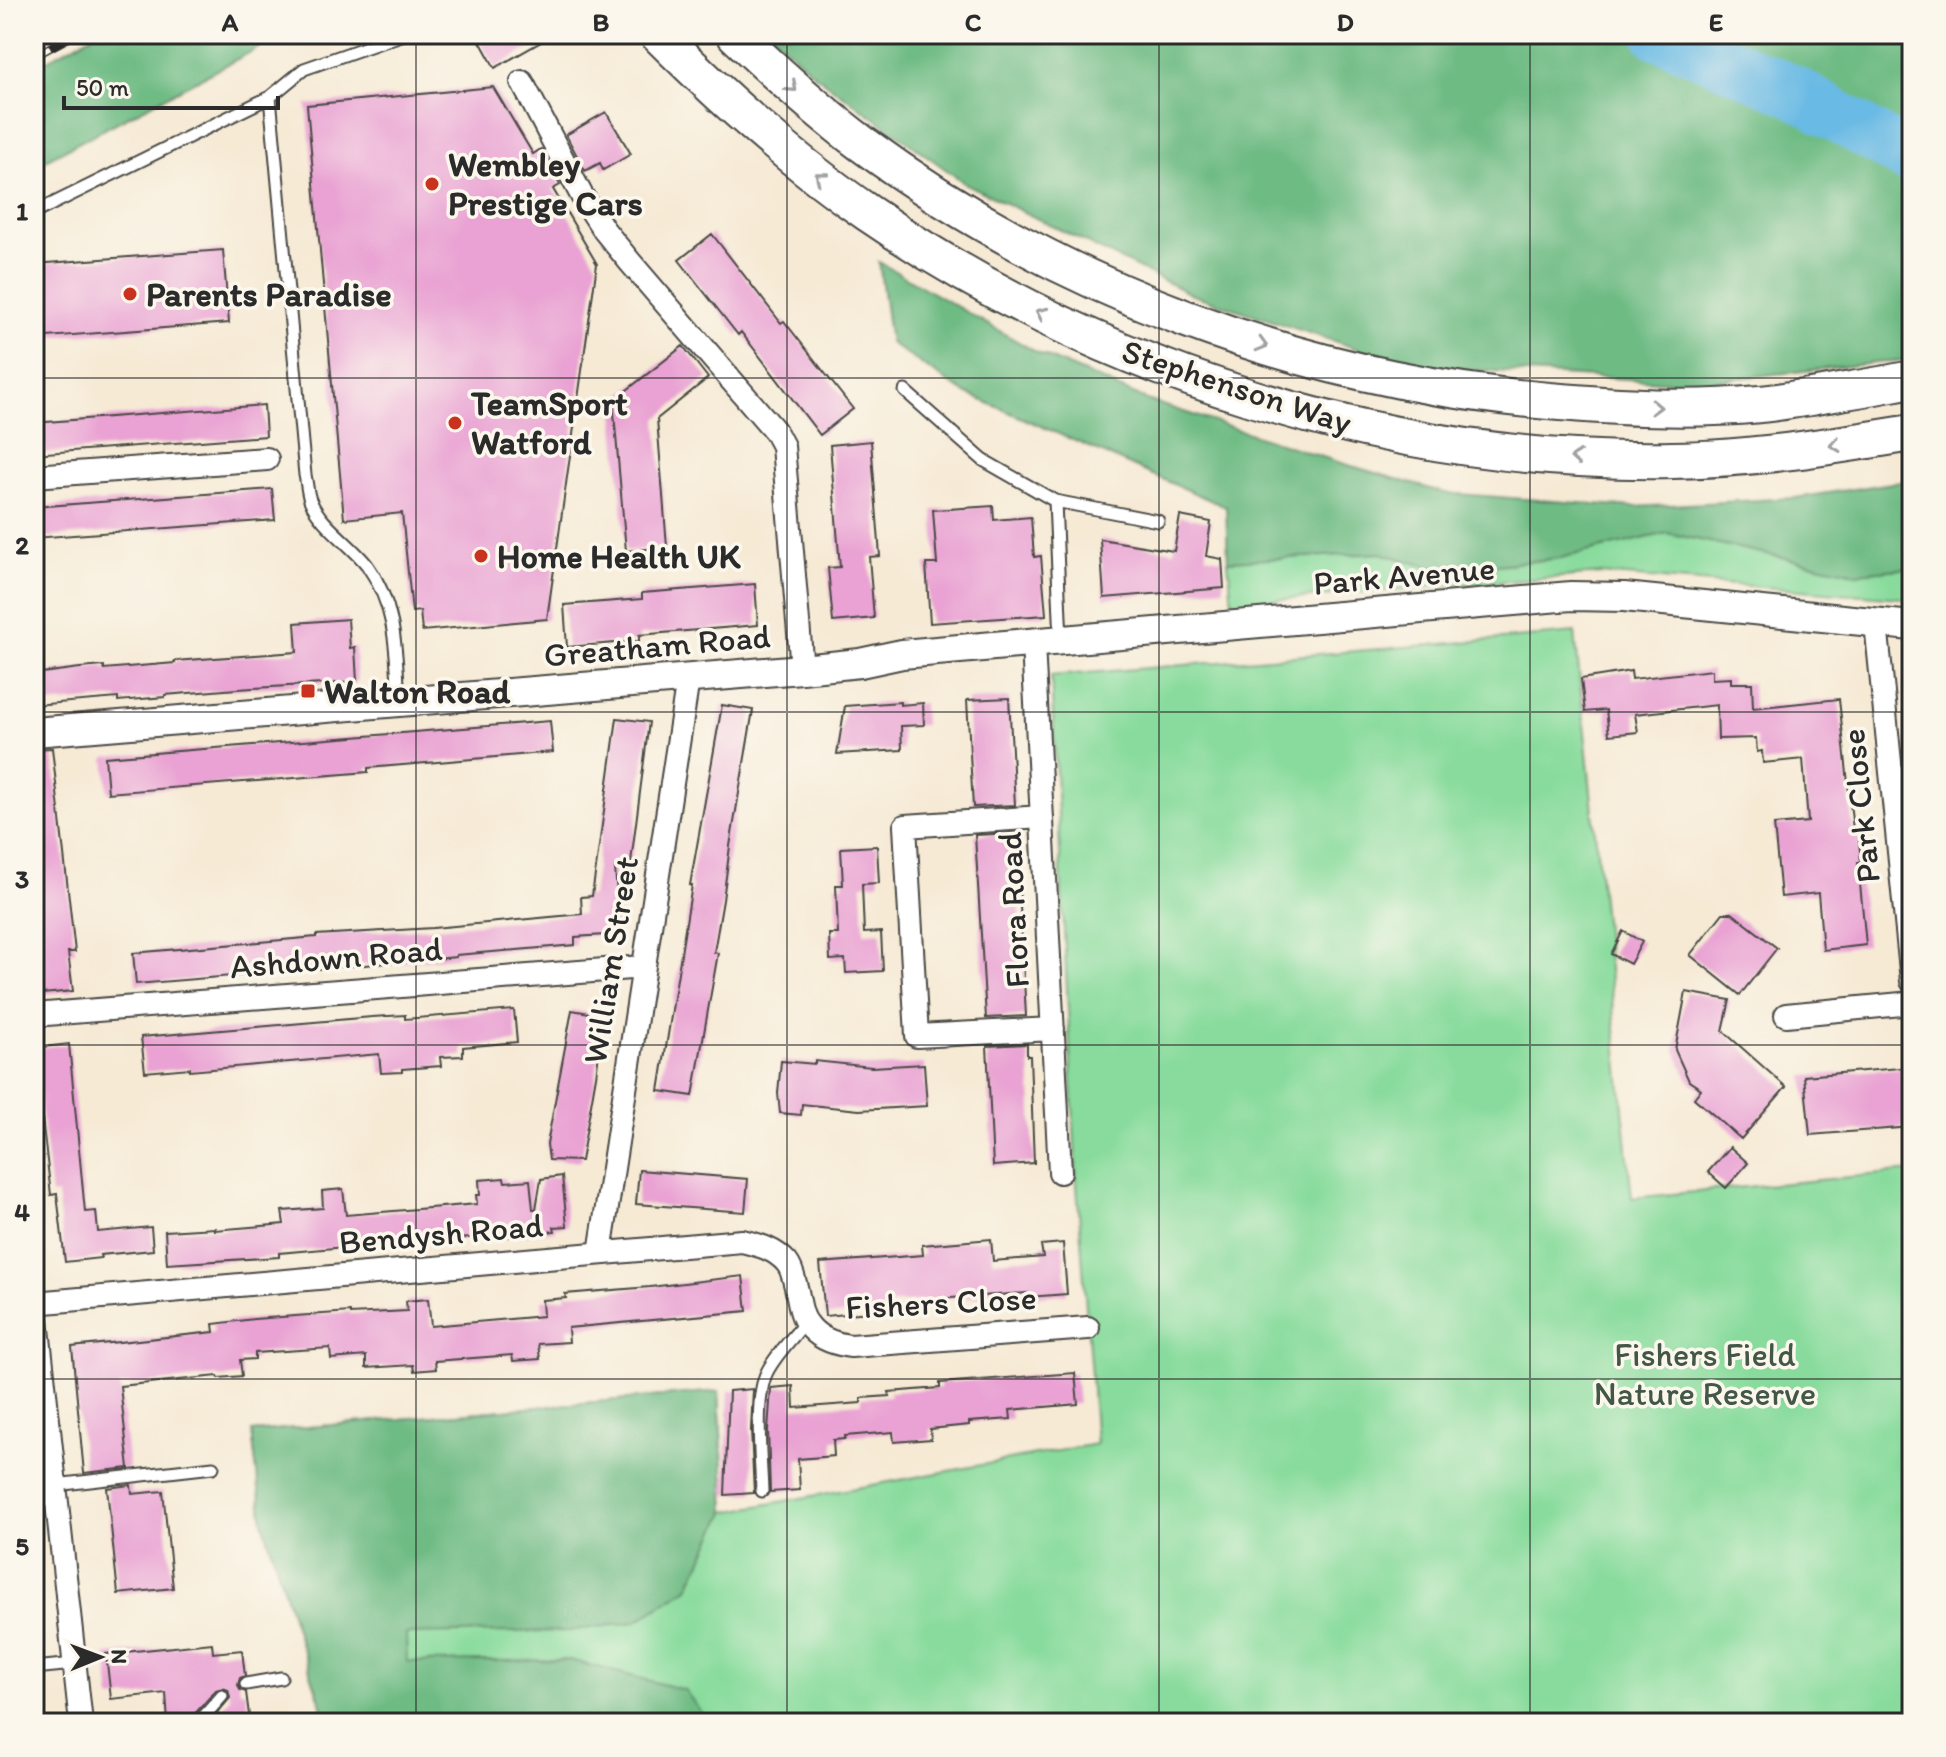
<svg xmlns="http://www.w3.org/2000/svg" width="1946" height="1757" font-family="Itim,sans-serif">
<rect width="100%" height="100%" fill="#fbf7ec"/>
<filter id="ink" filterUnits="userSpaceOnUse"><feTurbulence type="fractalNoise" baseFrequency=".0125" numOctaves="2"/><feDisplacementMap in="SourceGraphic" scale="16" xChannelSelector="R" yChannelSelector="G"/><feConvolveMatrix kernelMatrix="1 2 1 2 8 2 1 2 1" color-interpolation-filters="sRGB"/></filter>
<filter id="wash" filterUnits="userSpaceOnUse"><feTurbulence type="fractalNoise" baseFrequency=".006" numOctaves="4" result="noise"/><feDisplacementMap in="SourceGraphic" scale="32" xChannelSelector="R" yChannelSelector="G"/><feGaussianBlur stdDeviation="1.8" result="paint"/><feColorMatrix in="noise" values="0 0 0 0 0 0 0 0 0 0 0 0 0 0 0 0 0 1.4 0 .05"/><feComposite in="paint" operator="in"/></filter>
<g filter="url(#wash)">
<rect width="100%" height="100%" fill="#f6ead5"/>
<path fill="#88db9c" stroke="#5a8364" stroke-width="2" d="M 1667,533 L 1856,573 L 1912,568 L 1912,599 L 1600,574 L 1232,603 L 1228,561 L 1381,553 L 1444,571 L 1560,558 Z
M 1575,633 L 1632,1198 L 1912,1171 L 1912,1723 L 328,1723 L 300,1642 L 263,1522 L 252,1432 L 719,1391 L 725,1512 L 1096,1444 L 1077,1185 L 1051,676 Z"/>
<path fill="#6ebb84" stroke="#4c7358" stroke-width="2" d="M 95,34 L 285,34 L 34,166 L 34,67 Z
M 771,34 L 1912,34 L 1912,359 L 1694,383 L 1410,366 L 1193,295 L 966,184 L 815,75 Z
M 879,262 L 1038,353 L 1147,400 L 1341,463 L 1445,493 L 1634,507 L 1795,498 L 1912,480 L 1912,568 L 1856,573 L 1667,533 L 1560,558 L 1444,571 L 1381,553 L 1228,561 L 1226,507 L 963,392 L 890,343 Z
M 719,1391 L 725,1512 L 688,1588 L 635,1622 L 569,1631 L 406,1634 L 407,1662 L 570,1660 L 685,1690 L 708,1723 L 328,1723 L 300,1642 L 263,1522 L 252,1432 Z"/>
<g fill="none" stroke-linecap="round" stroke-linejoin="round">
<path stroke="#69bae4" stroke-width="52" d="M 1659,34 L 1793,91 L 1912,159"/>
</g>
<g id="blocks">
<path fill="#e9a2d3" d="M 476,34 L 555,34 L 495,68 Z
M 493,87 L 533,154 L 541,149 L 560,185 L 553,189 L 597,264 L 547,619 L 422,631 L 420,611 L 412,612 L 402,513 L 344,519 L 307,105 Z
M 606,112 L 631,154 L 603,170 L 600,163 L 585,171 L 566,135 Z
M 712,234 L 781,323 L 784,321 L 853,409 L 820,435 L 741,332 L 738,335 L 679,260 Z
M 223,250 L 229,323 L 34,338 L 34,264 Z
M 683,346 L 708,378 L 657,419 L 667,547 L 626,551 L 613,401 Z
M 264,405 L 266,436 L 34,454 L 34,423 Z
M 871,441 L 880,556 L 869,557 L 874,618 L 833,622 L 828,568 L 840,567 L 830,445 Z
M 272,489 L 275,520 L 34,538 L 34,507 Z
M 993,506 L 994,520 L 1031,517 L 1034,557 L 1041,556 L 1046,615 L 930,623 L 926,564 L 937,564 L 933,510 Z
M 1180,516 L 1211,522 L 1206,556 L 1222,559 L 1224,588 L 1104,598 L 1100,539 L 1174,551 Z
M 755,584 L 758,625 L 639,635 L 639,641 L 567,647 L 564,605 L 642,599 L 642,593 Z
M 348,619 L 350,648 L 355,647 L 357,682 L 237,689 L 165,695 L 165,697 L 118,701 L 118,698 L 34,705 L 34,674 L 80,668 L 104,666 L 104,669 L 175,663 L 175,661 L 297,652 L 295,623 Z
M 1712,670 L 1712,679 L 1731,678 L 1731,683 L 1752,683 L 1753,708 L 1839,699 L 1853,830 L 1858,830 L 1861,862 L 1858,863 L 1866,945 L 1823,950 L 1818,893 L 1781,897 L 1774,825 L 1808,822 L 1803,759 L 1763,763 L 1762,751 L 1757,752 L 1756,738 L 1718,739 L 1717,705 L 1635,714 L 1638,732 L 1609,735 L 1606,710 L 1585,712 L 1581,679 L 1631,671 L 1632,679 Z
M 1009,698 L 1015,805 L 973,807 L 967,700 Z
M 900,702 L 900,705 L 923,703 L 924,725 L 901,726 L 902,750 L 837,754 L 845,706 Z
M 722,705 L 753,710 L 730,846 L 723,900 L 714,952 L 718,953 L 693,1096 L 659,1091 L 692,885 L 690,885 Z
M 617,718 L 649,722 L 630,870 L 615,868 L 620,934 L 575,937 L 575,945 L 456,955 L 456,957 L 436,959 L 136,984 L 133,953 L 316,937 L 316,935 L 433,928 L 582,914 L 581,897 L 592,896 Z
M 550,721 L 553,752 L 368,768 L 368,772 L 108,793 L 105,757 Z
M 52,748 L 75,952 L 68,952 L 73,991 L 42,994 L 38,956 L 34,956 L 34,749 Z
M 1016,833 L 1026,1016 L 986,1018 L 975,835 Z
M 877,846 L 879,883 L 862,884 L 863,909 L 864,933 L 881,932 L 883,971 L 846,973 L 845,959 L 830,960 L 829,934 L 838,934 L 836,885 L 843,885 L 841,848 Z
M 1723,913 L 1732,913 L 1777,948 L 1740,995 L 1690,955 Z
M 1623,931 L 1642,942 L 1630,964 L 1611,954 Z
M 1686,992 L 1730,1000 L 1723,1031 L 1786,1087 L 1741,1139 L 1694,1098 L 1701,1089 L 1689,1081 L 1675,1050 Z
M 514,1010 L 517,1042 L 463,1047 L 463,1056 L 440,1057 L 441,1066 L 402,1069 L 402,1072 L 381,1073 L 379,1054 L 190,1071 L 190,1068 L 145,1072 L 141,1037 L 372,1017 L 405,1015 L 405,1019 Z
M 572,1010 L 601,1015 L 599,1029 L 602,1030 L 596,1076 L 581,1161 L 549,1160 L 547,1144 Z
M 69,1044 L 85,1212 L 96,1211 L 98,1232 L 151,1227 L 153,1250 L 100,1255 L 101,1258 L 65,1262 L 57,1194 L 51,1195 L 34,1048 Z
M 1027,1044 L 1027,1056 L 1030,1056 L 1034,1163 L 993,1166 L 987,1046 Z
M 781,1061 L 815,1064 L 815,1061 L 872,1067 L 924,1064 L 927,1106 L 859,1110 L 802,1104 L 801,1115 L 780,1113 L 778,1093 Z
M 1912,1067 L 1912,1127 L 1810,1135 L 1804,1076 Z
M 1730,1147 L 1748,1163 L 1726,1188 L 1708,1172 Z
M 639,1170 L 748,1179 L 745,1212 L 636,1204 Z
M 562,1176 L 567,1226 L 554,1227 L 555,1231 L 480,1240 L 480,1237 L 356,1248 L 356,1246 L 279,1253 L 279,1257 L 167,1264 L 165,1231 L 215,1228 L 215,1230 L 284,1224 L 282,1211 L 323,1208 L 322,1191 L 343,1189 L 346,1215 L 477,1204 L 476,1195 L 480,1195 L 479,1180 L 504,1178 L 505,1182 L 530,1180 L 533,1209 L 536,1209 L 541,1179 Z
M 991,1239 L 993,1261 L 1043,1257 L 1041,1245 L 1063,1243 L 1067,1294 L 1028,1297 L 1028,1293 L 935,1299 L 891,1304 L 892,1310 L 825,1316 L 820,1263 L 923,1255 L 922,1245 Z
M 743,1276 L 747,1311 L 568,1328 L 569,1342 L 538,1344 L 540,1359 L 513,1361 L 512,1355 L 435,1361 L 436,1369 L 414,1371 L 413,1365 L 366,1368 L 366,1356 L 331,1359 L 330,1348 L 255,1353 L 255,1359 L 240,1360 L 242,1376 L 219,1378 L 218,1376 L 120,1386 L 129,1468 L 84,1473 L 72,1347 L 214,1332 L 213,1324 L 254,1319 L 350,1312 L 350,1314 L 407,1311 L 406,1301 L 428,1299 L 431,1326 L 543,1316 L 542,1300 L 566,1298 L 565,1294 L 650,1287 Z
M 1075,1373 L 1078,1404 L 1010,1410 L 1011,1419 L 969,1422 L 969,1425 L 930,1429 L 931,1439 L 894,1442 L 893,1432 L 845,1436 L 845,1439 L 833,1440 L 834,1456 L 798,1459 L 800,1490 L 770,1492 L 768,1430 L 771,1388 L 793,1386 L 794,1408 L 861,1403 L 861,1398 L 890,1396 L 889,1392 L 940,1388 L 940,1383 Z
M 753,1389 L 751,1430 L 754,1493 L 725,1495 L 729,1391 Z
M 131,1485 L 132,1494 L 163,1491 L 173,1588 L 118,1594 L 107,1488 Z
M 212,1643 L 213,1653 L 242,1650 L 245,1676 L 240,1678 L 238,1685 L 240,1690 L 246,1692 L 250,1723 L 209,1723 L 230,1698 L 228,1690 L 223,1688 L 216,1690 L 192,1717 L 190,1723 L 168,1723 L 166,1693 L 111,1699 L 106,1654 Z"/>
</g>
</g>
<g filter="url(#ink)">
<use href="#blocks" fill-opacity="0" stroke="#494844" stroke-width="2"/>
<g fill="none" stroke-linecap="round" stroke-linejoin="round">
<g stroke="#494844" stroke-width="15">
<path id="service" d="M 34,213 L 270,97
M 905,391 L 983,460 L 1055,501 L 1061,641
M 1055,501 L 1158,521
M 399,702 C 396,653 397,607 367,565 C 350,543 321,526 310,500 C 307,492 307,483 305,475 L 270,97 L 304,69 L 404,34
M 55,1485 L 213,1467
M 762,1491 C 761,1460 754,1398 767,1372 C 776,1354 793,1338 805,1322
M 34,1668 L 74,1664
M 246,1684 L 281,1678
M 198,1723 L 222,1696"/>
</g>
<g stroke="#494844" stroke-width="26">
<path id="minor" d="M 522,82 L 582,196 L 604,230 L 630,262 L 775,431 L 783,446 L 802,669
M 34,476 L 267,459
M 1876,623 L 1912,981
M 1033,644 L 1060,1172
M 1042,817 L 905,826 L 917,1036 L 1053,1029
M 34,1015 L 643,967
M 1786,1015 L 1912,1003
M 600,1253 L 688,679
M 34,1292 L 81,1723
M 34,1303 L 742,1241 C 759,1245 775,1249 787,1263 C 792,1269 794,1279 796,1287 C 799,1298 800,1315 807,1323 C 817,1338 834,1344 851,1346 L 1088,1328"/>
</g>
<g stroke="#494844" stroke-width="32">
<path id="tertiary" d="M 34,732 L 802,669 L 860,663 L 902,654 L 1571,596 L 1624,597 L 1912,626"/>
</g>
<g stroke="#494844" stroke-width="40">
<path id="primary" d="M 658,34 C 723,99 792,161 868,213 C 1100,372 1390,465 1673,460 C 1753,459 1833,446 1912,433
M 735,34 C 775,72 816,109 861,143 C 1061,290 1302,380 1549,401 C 1619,407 1690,411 1760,404 C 1777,403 1794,399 1811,397 C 1845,391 1878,386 1912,379"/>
</g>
<use href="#service" stroke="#fff" stroke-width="11"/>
<use href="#minor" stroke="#fff" stroke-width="22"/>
<use href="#tertiary" stroke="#fff" stroke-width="28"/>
<use href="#primary" stroke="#fff" stroke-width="36"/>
<g stroke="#2b2b2b" stroke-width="9">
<path id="rail" d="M 34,56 L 75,34"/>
</g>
<use href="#rail" stroke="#fbf7ec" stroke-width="6" stroke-dasharray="18" stroke-linecap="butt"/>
</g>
<defs><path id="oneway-chevron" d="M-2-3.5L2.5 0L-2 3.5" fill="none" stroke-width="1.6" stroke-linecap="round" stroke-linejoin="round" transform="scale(2)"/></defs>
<g stroke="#a0a0a0">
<use href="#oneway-chevron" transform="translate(792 87) rotate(42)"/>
<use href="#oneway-chevron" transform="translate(820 177) rotate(-142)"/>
<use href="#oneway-chevron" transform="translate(1041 313) rotate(-155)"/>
<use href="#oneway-chevron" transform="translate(1262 345) rotate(16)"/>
<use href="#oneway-chevron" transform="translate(1656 407) rotate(2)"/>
<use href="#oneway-chevron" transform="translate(1835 445) rotate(172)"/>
<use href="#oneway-chevron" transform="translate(1576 458) rotate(-175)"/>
</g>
</g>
<path fill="none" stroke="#2b2b2b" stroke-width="2" stroke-opacity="0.55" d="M 416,34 L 416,1723M 787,34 L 787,1723M 1159,34 L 1159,1723M 1530,34 L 1530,1723M 34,378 L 1912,378M 34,712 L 1912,712M 34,1045 L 1912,1045M 34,1379 L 1912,1379"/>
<g fill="#c8321e" stroke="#fbf7ec" stroke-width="3">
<circle cx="432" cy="184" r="8"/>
<circle cx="130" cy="294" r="8"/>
<circle cx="455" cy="423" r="8"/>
<circle cx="481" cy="556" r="8"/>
<rect x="300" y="683" width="16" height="16" rx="4"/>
</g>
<g text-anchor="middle" stroke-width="7" stroke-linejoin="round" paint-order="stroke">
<g font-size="34" font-weight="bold" fill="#2b2b2b" stroke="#fbf7ec" text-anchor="start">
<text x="448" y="176">Wembley<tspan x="448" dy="39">Prestige Cars</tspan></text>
<text x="146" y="306">Parents Paradise</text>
<text x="471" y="415">TeamSport<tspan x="471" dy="39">Watford</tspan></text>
<text x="497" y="568">Home Health UK</text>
<text x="324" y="703">Walton Road</text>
</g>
<g font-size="34" fill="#2b2b2b" stroke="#fbf7ec">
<text transform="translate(1237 386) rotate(18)" y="12">Stephenson Way</text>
<text transform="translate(1404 575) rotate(-5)" y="12">Park Avenue</text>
<text transform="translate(657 645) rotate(-5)" y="12">Greatham Road</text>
<text transform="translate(1860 806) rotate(-96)" y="12">Park Close</text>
<text transform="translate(1013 910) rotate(-93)" y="12">Flora Road</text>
<text transform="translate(336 957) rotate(-5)" y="12">Ashdown Road</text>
<text transform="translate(610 960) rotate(-81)" y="12">William Street</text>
<text transform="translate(441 1233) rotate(-5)" y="12">Bendysh Road</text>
<text transform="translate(941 1302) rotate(-3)" y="12">Fishers Close</text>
</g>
<g font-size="34" fill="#425747" stroke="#fbf7ec">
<text x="1705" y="1366">Fishers Field<tspan x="1705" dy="39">Nature Reserve</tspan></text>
</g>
</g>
<rect width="1946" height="1757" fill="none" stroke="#fbf7ec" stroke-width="88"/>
<g transform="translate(100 1657) rotate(89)" stroke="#fbf7ec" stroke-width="6" paint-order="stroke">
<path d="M0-6L14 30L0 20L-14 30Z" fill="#2b2b2b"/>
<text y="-12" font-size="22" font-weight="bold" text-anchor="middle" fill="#2b2b2b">N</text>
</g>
<path d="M64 96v12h214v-12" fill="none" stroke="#2b2b2b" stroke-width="4"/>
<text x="76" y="96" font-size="24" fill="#2b2b2b" stroke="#fbf7ec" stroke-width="6" paint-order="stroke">50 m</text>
<rect x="44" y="44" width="1858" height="1669" fill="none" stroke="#2b2b2b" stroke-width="3"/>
<g font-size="26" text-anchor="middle" font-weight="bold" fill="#2b2b2b">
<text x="230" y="31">A</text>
<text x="601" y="31">B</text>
<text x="973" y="31">C</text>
<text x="1345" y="31">D</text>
<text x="1716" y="31">E</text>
<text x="22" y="220">1</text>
<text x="22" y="554">2</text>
<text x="22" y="888">3</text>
<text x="22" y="1221">4</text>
<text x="22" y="1555">5</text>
</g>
</svg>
